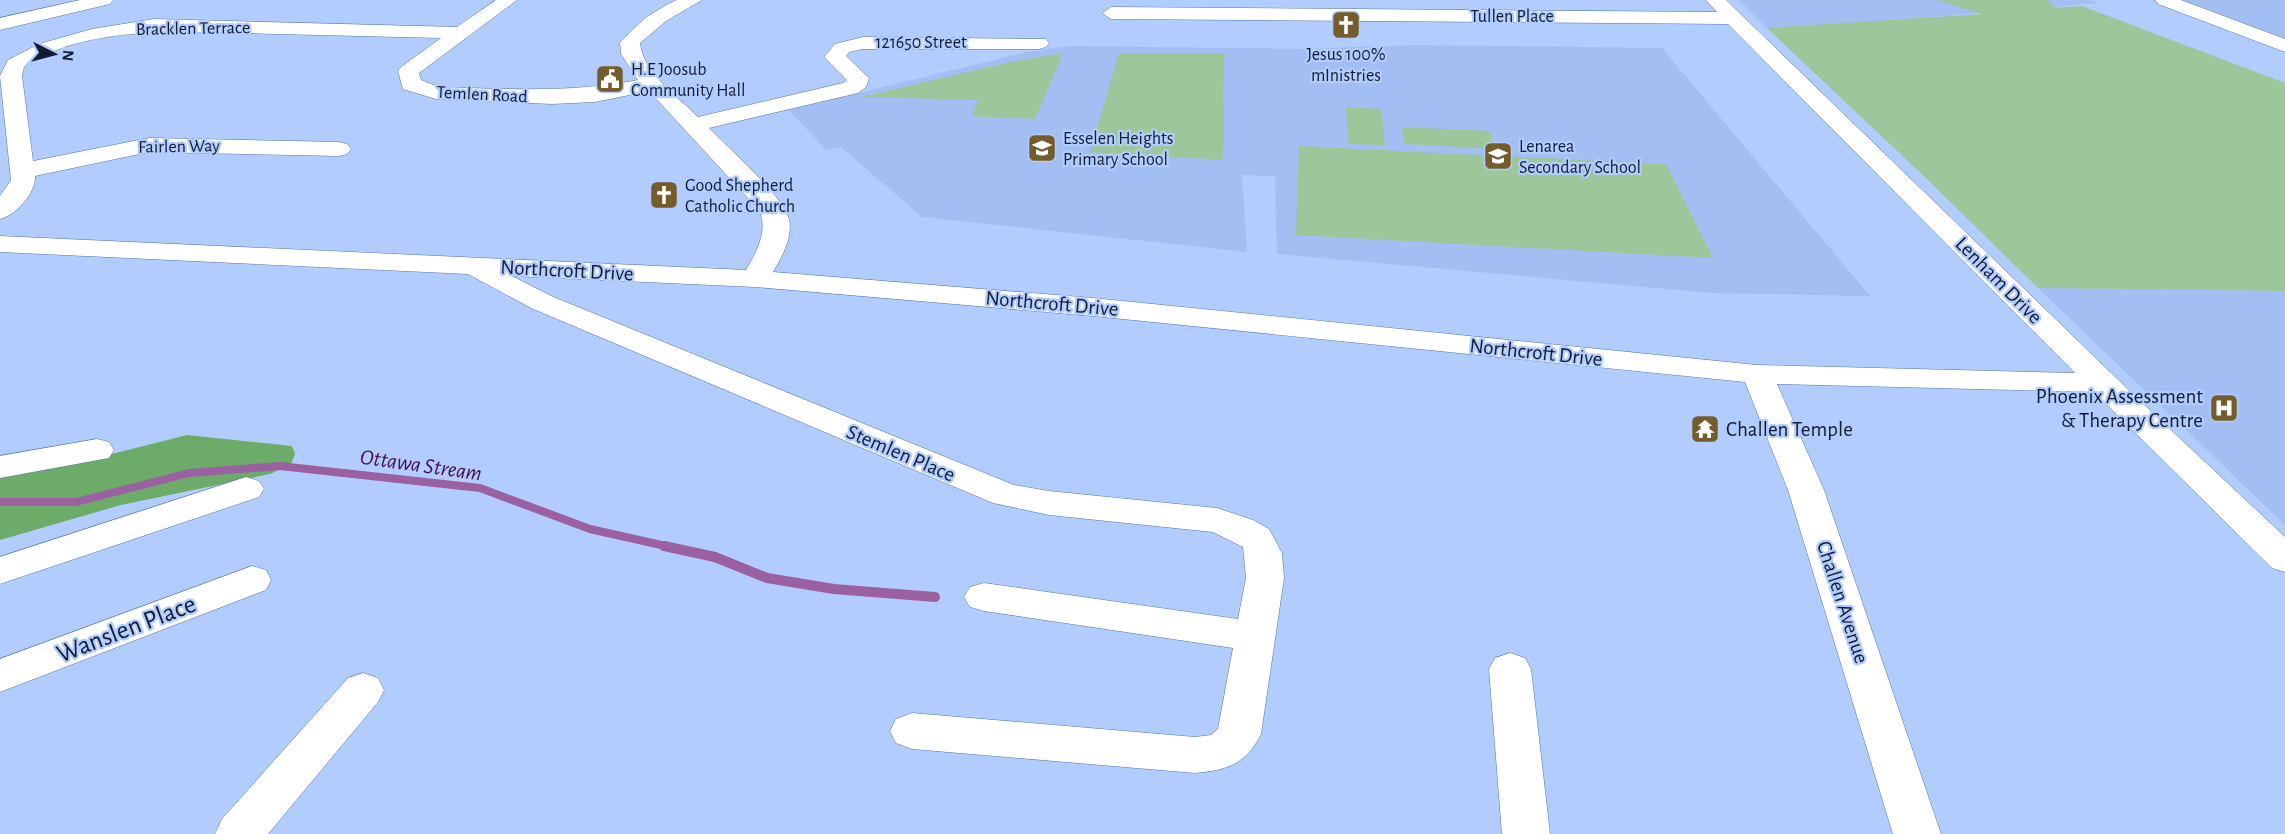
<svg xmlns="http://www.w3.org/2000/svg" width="2285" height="834" font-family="'Alegreya Sans',sans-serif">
<rect width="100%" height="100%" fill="#b2ccfd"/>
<path fill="#a2bef3" d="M 1739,0 L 2090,0 L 2099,3 L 1797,28 L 1767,28 Z
M 2177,0 L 2285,0 L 2285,39 L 2282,39 Z
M 1415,45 L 1662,48 L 1870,296 L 1712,293 L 1277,254 L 1275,176 L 1242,175 L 1247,252 L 922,217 L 841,147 L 826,150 L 789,110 L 1027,52 L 1069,46 L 1304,49 Z
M 2038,288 L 2285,291 L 2285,525 Z"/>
<path fill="#9dc79a" d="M 1937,0 L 2047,0 L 2056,7 L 2051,8 L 2082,6 L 2285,83 L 2285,291 L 2038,288 L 1929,181 L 1767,28 L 1982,14 Z
M 1063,53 L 1035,119 L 972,116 L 978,100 L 862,97 L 1010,62 Z
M 1119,53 L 1224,53 L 1223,160 L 1090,152 Z
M 1346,107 L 1381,109 L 1385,145 L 1348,144 Z
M 1402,127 L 1490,131 L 1495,149 L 1404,144 Z
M 1299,146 L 1666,164 L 1713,258 L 1296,235 Z"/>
<path fill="#6cac68" d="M 187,435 L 292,446 L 295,454 L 291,464 L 270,474 L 121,505 L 0,540 L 0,473 L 100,457 Z"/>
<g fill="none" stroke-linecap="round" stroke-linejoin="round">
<path stroke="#9a60a1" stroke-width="8" d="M 0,502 L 76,502 L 189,473 L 280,466 L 480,488 L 590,529 L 670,547"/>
<path stroke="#9a60a1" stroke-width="10" d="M 664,546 L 715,557 L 767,578 L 834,589 L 935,597"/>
<g stroke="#5673aa" stroke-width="1">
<path id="minor" d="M 80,0 L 113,0 L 110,4 L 0,30 L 0,18 Z
M 496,0 L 517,0 L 419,73 L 421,80 L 439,87 C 506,89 571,93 638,80 L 621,54 L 620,42 L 645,18 L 668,4 L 677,0 L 702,0 L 666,21 L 640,43 C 643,73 678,97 698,117 L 843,83 L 847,80 L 824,57 L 835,44 L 863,37 L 1046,39 L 1049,43 L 1046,47 L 1039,49 L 863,49 L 849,52 L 846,56 L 869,78 L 866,87 L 858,93 L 709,128 C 727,147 784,197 789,219 C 793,237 782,257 773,272 L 1093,298 L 1757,365 L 2075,373 L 1728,24 L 1111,19 L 1102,13 L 1111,7 L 1717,12 L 1706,0 L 1726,0 L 2142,403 L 2285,537 L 2285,572 L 2272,568 L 2094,392 L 1777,384 L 1824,490 L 1941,834 L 1893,834 L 1788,490 L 1745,382 L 1093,316 L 755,287 L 512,276 L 551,296 L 1014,485 L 1049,491 L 1217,508 L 1253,520 L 1269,529 L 1282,553 L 1284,578 L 1261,734 C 1246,764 1228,770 1195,773 L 912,749 L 896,743 L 890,731 L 896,719 L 912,713 L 1195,737 L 1211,735 L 1218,729 L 1233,648 L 984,611 L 970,607 L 964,597 L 970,587 L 984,583 L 1238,619 L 1246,578 L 1243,547 L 1213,532 L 1049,515 L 993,503 L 531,308 L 468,274 L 0,252 L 0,236 L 746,270 C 756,253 769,230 759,210 L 649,91 L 595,102 L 552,104 L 436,99 L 403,89 L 398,71 L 401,67 L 441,38 C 386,37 331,35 276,34 C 202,32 87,22 24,67 L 22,76 L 33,161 L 149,138 L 339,142 L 347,144 L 351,149 L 347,154 L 339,156 L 149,152 L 35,176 C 36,193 16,215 0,219 L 0,196 L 11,180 L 0,76 L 8,60 L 39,44 L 92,29 L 154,19 L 457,27 Z
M 2155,0 L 2181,0 L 2285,39 L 2285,52 L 2158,4 Z
M 97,439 L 109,442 L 114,450 L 109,458 L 0,478 L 0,456 Z
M 246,477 L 259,481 L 264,489 L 259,497 L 0,584 L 0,557 Z
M 252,566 L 266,570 L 271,580 L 266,590 L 0,692 L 0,659 Z
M 1510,653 L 1525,658 L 1531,669 L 1550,834 L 1502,834 L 1489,669 L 1495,658 Z
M 363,673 L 378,678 L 384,690 L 378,702 L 268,834 L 215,834 L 222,819 L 348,678 Z"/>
</g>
<use href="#minor" fill="#fff" fill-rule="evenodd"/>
</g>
<defs>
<g id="church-square" transform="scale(1.5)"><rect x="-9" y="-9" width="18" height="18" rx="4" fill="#745c2d" stroke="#b2ccfd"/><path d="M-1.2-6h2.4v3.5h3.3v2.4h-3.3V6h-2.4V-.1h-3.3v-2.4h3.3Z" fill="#fff"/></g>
<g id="civic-square" transform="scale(1.5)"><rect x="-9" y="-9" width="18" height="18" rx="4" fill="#745c2d" stroke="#b2ccfd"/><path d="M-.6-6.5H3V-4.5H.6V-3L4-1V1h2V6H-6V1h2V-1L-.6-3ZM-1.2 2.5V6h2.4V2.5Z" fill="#fff"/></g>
<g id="school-square" transform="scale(1.5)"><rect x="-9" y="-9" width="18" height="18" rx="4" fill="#745c2d" stroke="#b2ccfd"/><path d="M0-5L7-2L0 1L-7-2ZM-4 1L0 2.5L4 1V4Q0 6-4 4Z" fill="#fff"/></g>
<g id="hospital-square" transform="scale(1.5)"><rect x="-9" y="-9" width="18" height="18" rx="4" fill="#745c2d" stroke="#b2ccfd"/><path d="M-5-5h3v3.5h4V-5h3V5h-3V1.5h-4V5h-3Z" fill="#fff"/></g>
<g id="temple-square" transform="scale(1.5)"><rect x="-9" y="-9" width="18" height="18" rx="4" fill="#745c2d" stroke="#b2ccfd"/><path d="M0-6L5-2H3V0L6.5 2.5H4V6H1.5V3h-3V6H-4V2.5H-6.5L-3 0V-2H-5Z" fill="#fff"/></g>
</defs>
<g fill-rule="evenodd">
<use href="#church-square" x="1346" y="25"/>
<use href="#civic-square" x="610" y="79"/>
<use href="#school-square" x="1042" y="148"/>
<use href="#school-square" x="1498" y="156"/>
<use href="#church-square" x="664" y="195"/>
<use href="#hospital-square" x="2224" y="408"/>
<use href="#temple-square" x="1705" y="429"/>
</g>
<g text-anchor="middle" stroke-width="4.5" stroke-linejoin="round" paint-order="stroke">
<g font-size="18" fill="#111c32" stroke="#b2ccfd">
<text x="1512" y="22">Tullen Place</text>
<text transform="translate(193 28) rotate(-1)" y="6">Bracklen Terrace</text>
<text x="921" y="48">121650 Street</text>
<text transform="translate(482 94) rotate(3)" y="6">Temlen Road</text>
<text transform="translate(179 146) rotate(-1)" y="6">Fairlen Way</text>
</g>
<g font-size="18" fill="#111c32" stroke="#b2ccfd" text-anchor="start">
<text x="1346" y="60" text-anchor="middle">Jesus 100%<tspan x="1346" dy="21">mInistries</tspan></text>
<text x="631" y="75">H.E Joosub<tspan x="631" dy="21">Community Hall</tspan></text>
<text x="1063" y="144">Esselen Heights<tspan x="1063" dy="21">Primary School</tspan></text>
<text x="1519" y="152">Lenarea<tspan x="1519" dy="21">Secondary School</tspan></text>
<text x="685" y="191">Good Shepherd<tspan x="685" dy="21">Catholic Church</tspan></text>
</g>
<g font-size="21" fill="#111c32" stroke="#b2ccfd">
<text transform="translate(567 270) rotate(3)" y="7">Northcroft Drive</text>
<text transform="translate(1999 280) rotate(45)" y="7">Lenham Drive</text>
<text transform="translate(1052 303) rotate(5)" y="7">Northcroft Drive</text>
<text transform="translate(1536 352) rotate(6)" y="7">Northcroft Drive</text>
<text transform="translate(901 453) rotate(23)" y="7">Stemlen Place</text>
<text transform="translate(1843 602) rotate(72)" y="7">Challen Avenue</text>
</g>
<g font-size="21" fill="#111c32" stroke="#b2ccfd" text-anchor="end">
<text x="2203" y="403">Phoenix Assessment<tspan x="2203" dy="24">&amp; Therapy Centre</tspan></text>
<text x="1726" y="436" text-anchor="start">Challen Temple</text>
</g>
<g font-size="22" font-style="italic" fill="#450d4c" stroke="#b2ccfd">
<text transform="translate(421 464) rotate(8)" y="8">Ottawa Stream</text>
</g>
<g font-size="26" fill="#111c32" stroke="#b2ccfd">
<text transform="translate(126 628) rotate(-21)" y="9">Wanslen Place</text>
</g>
</g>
<g transform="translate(54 54) rotate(96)" stroke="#b2ccfd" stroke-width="4.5" paint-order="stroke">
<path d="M0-4.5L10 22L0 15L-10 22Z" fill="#111c32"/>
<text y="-9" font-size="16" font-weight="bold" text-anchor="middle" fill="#111c32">N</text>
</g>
</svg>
